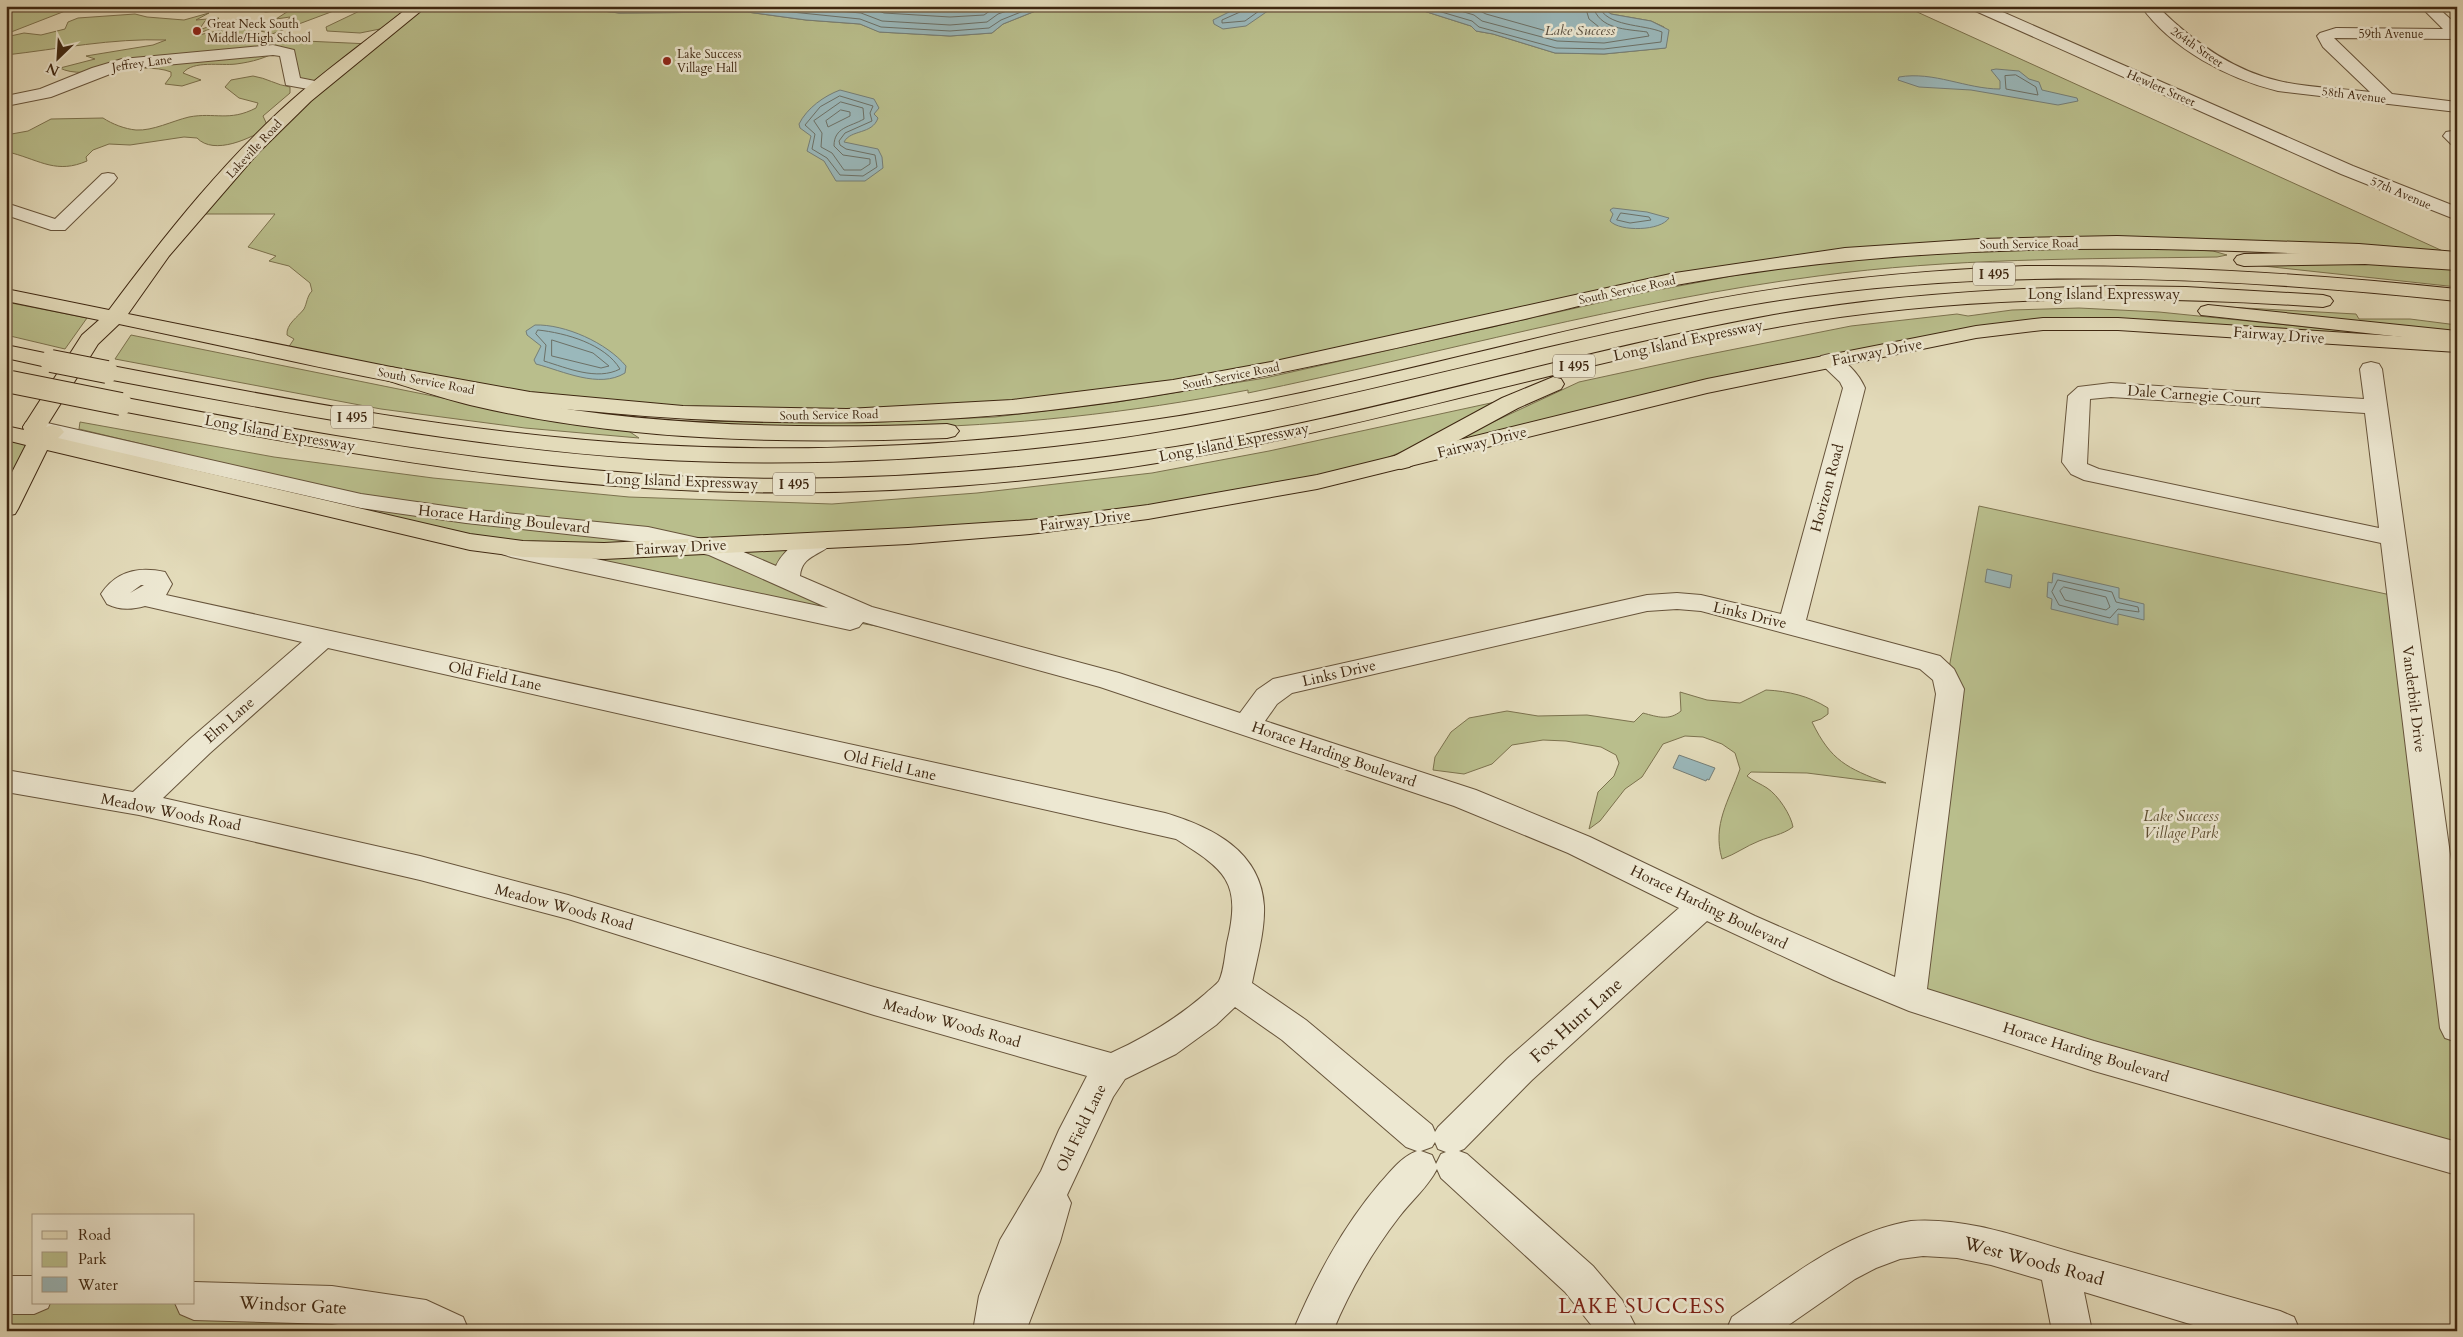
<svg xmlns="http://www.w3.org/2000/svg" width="2463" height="1337" font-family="Cardo,serif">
<rect width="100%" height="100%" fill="#e3dbba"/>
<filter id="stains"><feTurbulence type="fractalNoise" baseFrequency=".004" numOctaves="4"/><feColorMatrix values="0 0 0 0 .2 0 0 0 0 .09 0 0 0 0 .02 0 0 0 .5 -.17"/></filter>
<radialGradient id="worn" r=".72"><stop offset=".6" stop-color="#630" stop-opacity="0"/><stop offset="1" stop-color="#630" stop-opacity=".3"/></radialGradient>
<path fill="#b9be8c" stroke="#7c724e" d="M 6,6 L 78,6 L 6,34 Z
M 256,6 L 347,6 L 272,34 L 261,31 L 289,19 L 290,17 L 276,19 L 290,10 L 265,12 Z
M 370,6 L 562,6 L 619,13 L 747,12 L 806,20 L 860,24 L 880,32 L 950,36 L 992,33 L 1003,24 L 1048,6 L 1408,6 L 1471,26 L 1476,31 L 1493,34 L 1555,53 L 1604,54 L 1665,48 L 1664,27 L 1651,21 L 1611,14 L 1600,6 L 1904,6 L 2456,257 L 2065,241 L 1734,268 L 1364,346 L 1115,394 L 823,414 L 554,400 L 286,351 L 294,339 L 287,335 C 286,324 298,317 304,309 C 307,303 307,296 312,291 L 310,283 L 289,266 L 269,261 L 276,256 L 248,247 L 275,214 L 192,214 L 317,86 L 298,83 L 281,49 C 267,58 252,62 236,64 C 221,66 193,60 183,73 L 201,80 L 182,86 L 165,84 L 171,76 L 171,72 C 141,60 83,81 60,68 L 95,59 L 86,56 L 153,45 L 166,40 C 112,38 59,49 6,55 L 6,37 L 24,33 L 41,35 L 65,29 L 68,22 L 78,18 L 135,14 L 147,17 L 184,20 L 209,13 L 196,20 L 219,18 L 216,21 L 205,21 L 199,30 L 219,23 L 237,20 C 229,23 196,33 194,36 L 244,25 L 251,29 L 252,36 C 262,43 276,36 288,40 L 288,43 L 305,41 L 370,44 L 385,28 L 360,33 L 327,31 L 326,27 Z
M 253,76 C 267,78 276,85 290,87 L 290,93 L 263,116 L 268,127 C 252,138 214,156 197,138 L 184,137 L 130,145 L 109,144 L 93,150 L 86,157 L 87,161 C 57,174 41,161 12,153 L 6,149 L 6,135 L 28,131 L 51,119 L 103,118 C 112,124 125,129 136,130 C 153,131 172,121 189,117 C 215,112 229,122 256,108 L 258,103 L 239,98 L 225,87 L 231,80 Z
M 2102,247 L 2213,251 L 2227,255 L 2217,257 C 2084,259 1950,258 1818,276 C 1626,301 1438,354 1248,393 L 1248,390 C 1131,413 1009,426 890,428 C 820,429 749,425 678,421 L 857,423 L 995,417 L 1117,402 L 1265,378 L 1647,292 L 1748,273 L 1846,260 L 1978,250 Z
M 2371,263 L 2457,268 L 2457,287 L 2254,265 Z
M 6,302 L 87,318 L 65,349 L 6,335 Z
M 2207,306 L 2356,314 L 2359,319 L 2410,319 L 2457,325 L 2457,334 Z
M 2079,308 L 2159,312 L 2396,336 L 2105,318 L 1917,338 L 1741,372 L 1464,440 L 1465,435 L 1579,382 L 1690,358 L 1851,326 L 1957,314 L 1968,316 L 2012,310 Z
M 131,335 L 517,413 L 624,428 L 639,438 L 525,428 L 381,409 L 115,359 Z
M 1500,401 L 1426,442 L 1369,465 L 1186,502 L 1022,522 L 713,540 L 423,505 L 343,492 L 79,429 L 80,422 L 274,457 L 433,478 L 629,497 L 832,504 L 977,493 L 1152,473 L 1269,451 Z
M 6,433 L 39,442 L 6,509 Z
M 361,501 L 669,538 L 822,540 L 787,581 L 964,642 L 854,622 L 346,514 Z
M 1979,506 L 2400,597 L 2457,1031 L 2457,1160 L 1909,997 L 1947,679 Z
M 1766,690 C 1788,691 1809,696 1828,708 L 1828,714 L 1821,719 L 1812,722 C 1831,761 1847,768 1886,783 L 1807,773 L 1751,772 L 1747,776 C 1753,781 1761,784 1767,788 C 1778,795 1791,815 1793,827 C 1782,835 1771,836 1759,841 C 1746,846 1736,854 1722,859 C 1712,824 1729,801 1740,769 L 1735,753 L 1722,744 L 1703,737 L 1685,736 L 1663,744 L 1642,777 L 1625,789 L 1600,821 L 1589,829 L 1598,792 L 1614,776 L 1619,763 L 1616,755 L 1601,747 L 1566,741 L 1543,740 L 1512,745 L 1492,764 L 1464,774 L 1433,770 L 1435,757 L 1451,732 L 1469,718 L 1507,711 L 1538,716 L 1587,715 L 1634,722 L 1643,713 C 1658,717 1669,721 1681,711 L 1680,692 L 1707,700 L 1740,703 Z
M 6,1295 L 34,1303 L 194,1303 L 194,1301 L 332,1305 L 449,1331 L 6,1331 Z"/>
<path fill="#9ab8bb" stroke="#757e77" d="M 562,6 L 1048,6 L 1003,24 L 992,33 L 950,36 L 879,32 L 860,24 L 806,20 L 747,12 L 619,13 Z
M 1241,6 L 1275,6 L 1246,26 L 1223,29 L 1214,24 L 1213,20 Z
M 1408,6 L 1600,6 L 1611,14 L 1651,21 L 1669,30 L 1666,48 L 1604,54 L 1555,53 L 1493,34 L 1476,31 L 1471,26 Z
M 1996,69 L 2019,71 L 2029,79 L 2039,82 L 2042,90 L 2077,98 L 2078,101 L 2058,105 L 1971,90 L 1919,87 L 1898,80 L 1899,77 C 1934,71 1966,89 2000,89 L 2000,81 L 1991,70 Z
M 840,90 L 874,99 L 879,108 L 874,114 L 878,118 C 872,135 851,129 844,142 L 878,149 L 882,157 L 883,168 L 865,181 L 836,181 L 824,161 L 807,151 L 811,136 L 800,128 L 799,124 C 807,108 824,96 840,90 Z
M 1613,208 L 1647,212 L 1669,218 C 1661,231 1620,232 1610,221 L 1613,214 L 1610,210 Z
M 535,325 C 565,324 607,343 626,366 L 625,373 C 599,389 563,371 536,364 L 534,360 L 541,346 L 527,335 L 526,331 Z
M 1987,569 L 2012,575 L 2010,588 L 1985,582 Z
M 2053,573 L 2119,588 L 2119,598 L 2144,604 L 2144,620 L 2118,614 L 2118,625 L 2051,609 L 2052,599 L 2047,597 L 2048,582 L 2052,583 Z
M 1679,755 L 1715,768 L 1709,780 L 1707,779 L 1706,781 L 1673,768 Z"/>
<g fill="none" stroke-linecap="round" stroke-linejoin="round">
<path stroke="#6c7066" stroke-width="1" d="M 609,6 L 681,6
M 733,6 L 860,19 L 881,27 L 950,31 L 989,28 L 1001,20 L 1036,6
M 782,6 L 861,13 L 882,21 L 950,25 L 987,22 L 998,14 L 1021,6
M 866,6 L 884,13 L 950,17 L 984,15 L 997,6
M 1242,6 L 1240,12 L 1222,20 L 1222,23 L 1245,21 L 1266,6
M 1421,6 L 1472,21 L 1479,27 L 1556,48 L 1604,49 L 1661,42 L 1662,32 C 1643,24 1606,27 1599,6
M 1444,6 L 1474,15 L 1482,21 L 1557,41 L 1604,43 L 1649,36 L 1647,32 C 1627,29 1599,30 1593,6
M 1470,6 L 1486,14 L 1557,34 L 1603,35 L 1604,31 L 1589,19 L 1585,6
M 2016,75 L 2036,87 L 2038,95 L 2006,89 L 2005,76 Z
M 840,96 L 873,106 L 870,113 L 872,121 L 845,133 L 839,141 L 840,145 L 846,149 L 875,155 L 877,167 L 863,176 L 840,175 L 827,158 L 812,149 L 815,134 L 805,125 L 820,107 Z
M 841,102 L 863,108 L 864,119 C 850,127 834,127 834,146 L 843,155 L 870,159 L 870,164 L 861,170 L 844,170 L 832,153 L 821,147 L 822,133 L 814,121 Z
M 841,110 L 850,112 L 850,116 L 828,127 L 826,121 Z
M 1621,213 L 1649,217 L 1651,220 L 1630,223 L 1617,220 Z
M 538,330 C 566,333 605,344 620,369 C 597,381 567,368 544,361 L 546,345 L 536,334 Z
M 552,340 L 593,353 L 609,366 L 601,368 L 552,356 Z
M 2058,580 L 2112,592 L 2116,602 L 2138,607 L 2139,612 L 2118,609 L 2110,618 L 2059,605 L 2052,592 Z
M 2064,587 L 2106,597 L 2110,607 L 2106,610 L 2065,600 L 2060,591 Z"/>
<path stroke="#757e77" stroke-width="4" d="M 482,10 L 495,6"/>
<g stroke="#67543b" stroke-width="2">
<path id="minor" d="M 1969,6 L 1989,6 L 2353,166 L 2457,207 L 2457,220 L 2341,174 L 1971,9 Z
M 2141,6 L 2157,6 C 2191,40 2231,70 2279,81 C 2308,88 2340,88 2370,92 L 2323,47 L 2317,36 L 2320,33 L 2336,28 L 2443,29 L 2420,6 L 2436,6 L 2457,25 L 2457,39 L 2334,38 L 2392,94 L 2457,102 L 2457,112 L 2278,91 C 2229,79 2171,49 2141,6 Z
M 273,45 L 294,50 L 300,78 L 325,83 L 327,86 L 325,89 L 319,91 L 286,85 L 280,56 L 273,55 L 123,69 L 51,97 L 6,106 L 6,96 L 40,89 L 92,68 L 122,59 Z
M 2452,131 L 2457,132 L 2457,145 L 2451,144 L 2443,136 L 2446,132 Z
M 108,173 L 114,174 L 117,178 L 114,182 L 65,230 L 51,230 L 6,215 L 6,203 L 55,219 L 102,174 Z
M 1829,354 C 1845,358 1859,374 1865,388 L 1806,620 L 1940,656 L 1954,669 L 1964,689 L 1927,989 L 2094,1041 L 2457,1142 L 2457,1175 L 2094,1071 L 1909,1011 L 1834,980 L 1707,921 L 1532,1080 L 1464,1149 L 1459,1151 L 1467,1154 L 1593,1266 L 1622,1300 L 1638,1331 L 1596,1331 L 1565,1292 L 1441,1178 L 1437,1169 C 1428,1187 1411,1201 1399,1217 C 1372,1252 1350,1290 1333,1331 L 1293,1331 C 1316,1277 1342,1228 1380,1183 C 1391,1171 1401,1157 1417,1151 L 1406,1147 L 1282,1040 L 1235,1007 L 1216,1025 L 1176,1054 L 1125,1079 L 1113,1097 L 1067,1195 L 1071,1203 L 1060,1242 L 1026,1331 L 973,1331 L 979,1296 L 1000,1240 L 1041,1171 L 1059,1130 L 1087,1076 L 874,1015 L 568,919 L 420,880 L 139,815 L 6,792 L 6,770 L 133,792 L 190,739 L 302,642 L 145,606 C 131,610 120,610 107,604 L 101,594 C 116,571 139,566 165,572 L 172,584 L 166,595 L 1165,813 C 1212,827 1261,851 1264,906 C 1265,931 1257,958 1252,983 L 1306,1020 L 1432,1125 L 1435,1132 L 1438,1127 L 1508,1058 L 1679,908 L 1568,853 L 1454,806 L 1100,687 L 863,622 L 859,627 L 850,630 L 511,557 L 502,554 L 498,549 L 502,544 L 511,541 L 828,608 L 709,555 L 648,543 L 466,523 L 361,508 L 34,434 L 26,432 L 23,427 L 26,422 L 34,420 L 361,494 L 466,509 L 648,527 L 725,544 L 776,566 C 785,547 810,529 831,535 L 835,540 C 824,556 802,553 800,576 L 872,607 L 1119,673 L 1240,713 L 1257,690 L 1273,679 L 1647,595 L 1677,593 L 1701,595 L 1781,614 L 1843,388 L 1840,382 L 1818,361 L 1821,356 ZM 141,585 L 144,585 L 130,593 ZM 1677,609 L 1701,611 L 1920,669 L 1933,680 L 1936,694 L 1895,977 L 1755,916 L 1590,837 L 1476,790 L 1265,721 L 1277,704 L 1292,693 L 1647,611 ZM 328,648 L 1176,839 C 1225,870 1242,881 1227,943 C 1225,954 1224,971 1219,981 C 1216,985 1209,990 1205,994 C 1176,1019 1146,1037 1111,1053 L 874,987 L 568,895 L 420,856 L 163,798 L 210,753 ZM 1435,1142 L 1438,1149 L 1446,1152 L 1441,1154 L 1436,1164 L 1432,1155 L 1421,1151 L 1432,1147 Z
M 2371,362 L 2379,364 L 2382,369 L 2457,904 L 2457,1042 L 2445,1038 L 2440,1028 L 2381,543 L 2084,480 L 2071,474 L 2062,462 L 2068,396 L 2078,387 L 2111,383 L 2364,399 L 2360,369 L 2363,364 ZM 2111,397 L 2365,413 L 2379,528 L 2099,469 L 2087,464 L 2090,399 Z
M 1911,1221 C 1969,1217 2024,1239 2078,1254 C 2146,1273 2213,1292 2280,1311 L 2294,1317 L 2300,1331 L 2213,1331 L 2084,1292 L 2092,1331 L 2052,1331 L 2042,1280 L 1991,1265 L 1957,1258 L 1923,1256 L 1900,1259 L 1876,1268 L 1855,1279 L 1780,1331 L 1726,1331 L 1732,1317 C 1787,1280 1844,1232 1911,1221 Z
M 6,1276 L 34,1276 L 34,1303 L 50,1303 L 48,1308 L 34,1314 L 6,1314 Z
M 194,1282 L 332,1286 L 426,1300 L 463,1317 L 469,1331 L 376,1331 L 332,1324 L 194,1320 L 180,1314 L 175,1303 L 194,1303 Z"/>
</g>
<g stroke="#3e2711" stroke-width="2">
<path id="major" d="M 410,6 L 427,6 L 311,101 L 258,153 L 169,256 L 128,314 L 391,367 L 530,392 L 683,406 L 847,409 L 1012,400 L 1173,380 L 1271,362 L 1675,273 L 1845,248 L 1979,239 L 2117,236 L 2359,244 L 2457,252 L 2457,264 C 2197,243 1933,238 1676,285 C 1626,294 1575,307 1525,319 C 1355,357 1186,398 1012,414 C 879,426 743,425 609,413 C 582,410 554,409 527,405 C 390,385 254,352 119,324 L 98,344 L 46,427 L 52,425 L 60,427 L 64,432 L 58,438 L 470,534 L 523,541 L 604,543 L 908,528 L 1030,520 L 1148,505 L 1317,475 L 1707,379 L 1976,326 L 2043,318 L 2118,318 L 2457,340 L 2457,352 L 2118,330 L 2043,330 L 1976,338 L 1707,393 L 1317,489 L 1148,519 L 1030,534 L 908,544 L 604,559 L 523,557 L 470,550 L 47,450 L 18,509 L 15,514 L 6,516 L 6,484 L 26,445 L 6,440 L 6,426 L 24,430 L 23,427 L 82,335 L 99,320 L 6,301 L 6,289 L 109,310 C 164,236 230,153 300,93 C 335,63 374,35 410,6 Z"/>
</g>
<g stroke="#3e2711" stroke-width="2">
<path id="highway" d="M 2365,252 L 2457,258 L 2457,270 L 2365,264 L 2244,266 L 2237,264 L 2234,260 L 2237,256 L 2244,254 Z
M 2025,266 C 2170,265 2313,274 2457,289 L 2457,301 C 2227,277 1996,265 1767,302 C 1527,341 1296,420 1054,446 C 920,461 784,467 649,459 C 467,447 287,413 107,379 L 99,377 L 96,372 L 99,367 L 107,365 C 289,400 472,435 657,445 C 822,454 989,444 1153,420 C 1336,393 1514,339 1696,303 C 1805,281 1914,271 2025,266 Z
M 2118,286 L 2186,287 L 2323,295 L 2330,297 L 2333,301 L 2330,305 L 2323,307 C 2140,294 1958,295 1777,327 C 1545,368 1321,444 1087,473 C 936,492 782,498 630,487 C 459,475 289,443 121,411 L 113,409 L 110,404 L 113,399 L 121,397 C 310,433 501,468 694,477 C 846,483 999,473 1149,451 C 1360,420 1564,353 1774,315 C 1888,295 2003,288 2118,286 Z
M 2208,305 L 2457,331 L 2457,343 L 2201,315 L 2198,311 L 2201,307 Z
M 6,345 L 59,356 L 62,361 L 59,366 L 51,368 L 6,358 Z
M 391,367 C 422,375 451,388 482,394 C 636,426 791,430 947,424 L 955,426 L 959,431 L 955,436 L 947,438 C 788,444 626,442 470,405 C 441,398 412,388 383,379 L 380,374 L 383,369 Z
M 1553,377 L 1561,379 L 1564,384 L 1561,389 L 1518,408 L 1409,467 L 1401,469 L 1393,467 L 1389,462 L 1393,457 L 1502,398 Z"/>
</g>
<use href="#minor" fill="#ede8d2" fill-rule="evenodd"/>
<use href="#major" fill="#e3dbba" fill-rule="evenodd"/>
<use href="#highway" fill="#e3dbba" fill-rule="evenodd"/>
<g stroke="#3e2711" stroke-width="24" stroke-linecap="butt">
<path id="highway-bridge" d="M 51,361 L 107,372
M 11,382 L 121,404"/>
</g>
<use href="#highway-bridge" stroke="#e3dbba" stroke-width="22"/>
</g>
<g fill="#8f2418" stroke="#ede8d2" stroke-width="2">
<circle cx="197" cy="31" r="5"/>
<circle cx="667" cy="61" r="5"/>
</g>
<g text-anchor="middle" stroke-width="5" stroke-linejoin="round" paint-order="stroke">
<g font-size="12" fill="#3e2711" stroke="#ede8d2" text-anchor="start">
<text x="207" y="28">Great Neck South<tspan x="207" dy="14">Middle/High School</tspan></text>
<text x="677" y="58">Lake Success<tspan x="677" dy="14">Village Hall</tspan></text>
</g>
<g font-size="12" fill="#3e2711" stroke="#ede8d2">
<text x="2391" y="38">59th Avenue</text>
<text transform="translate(2197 47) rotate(35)" y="4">264th Street</text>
<text transform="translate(142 63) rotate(-8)" y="4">Jeffrey Lane</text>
<text transform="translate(2161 88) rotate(24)" y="4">Hewlett Street</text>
<text transform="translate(2354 95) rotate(7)" y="4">58th Avenue</text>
<text transform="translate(254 149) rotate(-47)" y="4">Lakeville Road</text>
<text transform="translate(2401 193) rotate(23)" y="4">57th Avenue</text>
<text transform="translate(2029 244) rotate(-1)" y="4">South Service Road</text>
<text transform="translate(1627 290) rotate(-12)" y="4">South Service Road</text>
<text transform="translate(1231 376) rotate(-11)" y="4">South Service Road</text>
<text transform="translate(426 381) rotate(11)" y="4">South Service Road</text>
<text transform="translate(829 415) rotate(-1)" y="4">South Service Road</text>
</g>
<g font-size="14" font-style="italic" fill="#554b3c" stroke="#ede8d2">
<text x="1580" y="35">Lake Success</text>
</g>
<g fill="#ede8d2" stroke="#72614b" stroke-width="1">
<rect x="1973" y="262.5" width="42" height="23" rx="4"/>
<rect x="1553" y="354.5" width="42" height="23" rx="4"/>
<rect x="331" y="405.5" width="42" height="23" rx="4"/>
<rect x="773" y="472.5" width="42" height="23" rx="4"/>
</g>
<g font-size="14" font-weight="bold" fill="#3e2711">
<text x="1994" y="279">I 495</text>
<text x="1574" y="371">I 495</text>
<text x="352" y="422">I 495</text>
<text x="794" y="489">I 495</text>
</g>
<g font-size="15" fill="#3e2711" stroke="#ede8d2">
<text x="2104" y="299">Long Island Expressway</text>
<text transform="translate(2279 335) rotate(4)" y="5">Fairway Drive</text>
<text transform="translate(1688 340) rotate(-12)" y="5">Long Island Expressway</text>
<text transform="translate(1877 352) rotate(-11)" y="5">Fairway Drive</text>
<text transform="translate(2194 395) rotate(4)" y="5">Dale Carnegie Court</text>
<text transform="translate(280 433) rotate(10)" y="5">Long Island Expressway</text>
<text transform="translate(1234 442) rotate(-11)" y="5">Long Island Expressway</text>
<text transform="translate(1482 442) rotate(-14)" y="5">Fairway Drive</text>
<text transform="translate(682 481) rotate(2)" y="5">Long Island Expressway</text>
<text transform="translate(1827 488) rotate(-75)" y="5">Horizon Road</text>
<text transform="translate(504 519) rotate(6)" y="5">Horace Harding Boulevard</text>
<text transform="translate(1085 520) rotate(-7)" y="5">Fairway Drive</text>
<text transform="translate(681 547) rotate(-3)" y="5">Fairway Drive</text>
<text transform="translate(1750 615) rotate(13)" y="5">Links Drive</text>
<text transform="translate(1339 673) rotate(-13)" y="5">Links Drive</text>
<text transform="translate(495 676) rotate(12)" y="5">Old Field Lane</text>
<text transform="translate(2414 699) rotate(83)" y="5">Vanderbilt Drive</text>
<text transform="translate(229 720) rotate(-41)" y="5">Elm Lane</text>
<text transform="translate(1334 754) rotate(19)" y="5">Horace Harding Boulevard</text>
<text transform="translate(890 765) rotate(13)" y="5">Old Field Lane</text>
<text transform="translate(171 812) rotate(11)" y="5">Meadow Woods Road</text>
<text transform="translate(564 907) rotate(15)" y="5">Meadow Woods Road</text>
<text transform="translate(1709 907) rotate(26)" y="5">Horace Harding Boulevard</text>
<text transform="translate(952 1023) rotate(16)" y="5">Meadow Woods Road</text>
<text transform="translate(2086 1052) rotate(17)" y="5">Horace Harding Boulevard</text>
<text transform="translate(1081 1128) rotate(-64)" y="5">Old Field Lane</text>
</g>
<g font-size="15" font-style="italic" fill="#5d4d30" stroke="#ede8d2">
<text x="2181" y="821">Lake Success<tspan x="2181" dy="17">Village Park</tspan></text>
</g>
<g font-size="18" fill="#3e2711" stroke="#ede8d2">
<text transform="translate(1576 1020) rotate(-42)" y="6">Fox Hunt Lane</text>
<text transform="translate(2034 1261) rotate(15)" y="6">West Woods Road</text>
<text transform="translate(293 1305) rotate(3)" y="6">Windsor Gate</text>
</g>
<g font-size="21" letter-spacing="1" fill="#7a1f14" stroke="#ede8d2">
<text x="1642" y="1313">LAKE SUCCESS</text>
</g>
</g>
<rect width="2463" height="1337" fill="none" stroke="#e3dbba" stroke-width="25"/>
<rect x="8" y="8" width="2448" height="1322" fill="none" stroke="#3e2711" stroke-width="2.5"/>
<rect x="12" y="12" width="2438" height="1312" fill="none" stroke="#3e2711"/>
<rect x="32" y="1214" width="162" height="90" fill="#ede8d2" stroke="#a79b85"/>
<rect x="42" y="1231" width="25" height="8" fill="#e3dbba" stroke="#a79b85"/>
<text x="78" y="1240" font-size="15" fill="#3e2711">Road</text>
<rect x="42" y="1252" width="25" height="15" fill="#b9be8c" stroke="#a79b85"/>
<text x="78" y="1264" font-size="15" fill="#3e2711">Park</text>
<rect x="42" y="1277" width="25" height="15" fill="#9ab8bb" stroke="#a79b85"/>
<text x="78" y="1290" font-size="15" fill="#3e2711">Water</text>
<g transform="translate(58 58) rotate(205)" stroke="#ede8d2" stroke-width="4" paint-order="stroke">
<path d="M0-4L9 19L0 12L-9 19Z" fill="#3e2711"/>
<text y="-8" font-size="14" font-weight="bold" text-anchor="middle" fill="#3e2711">N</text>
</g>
<rect width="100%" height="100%" filter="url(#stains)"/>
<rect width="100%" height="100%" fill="url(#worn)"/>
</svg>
